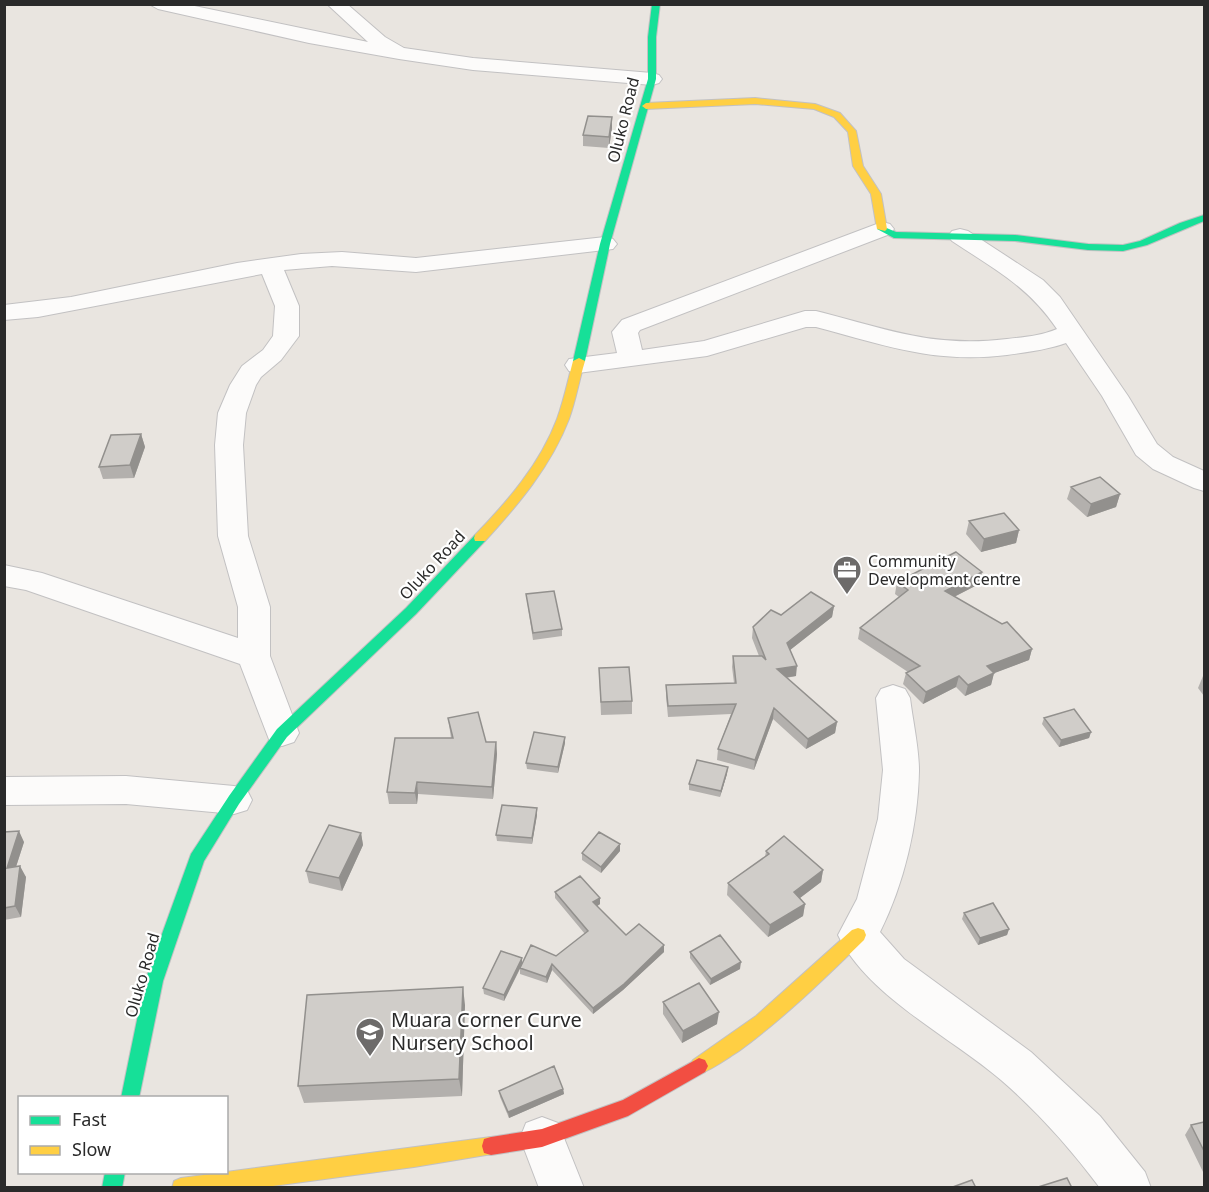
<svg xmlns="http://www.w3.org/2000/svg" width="1209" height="1192" font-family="'Noto Sans',sans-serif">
<rect width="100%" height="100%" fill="#e9e5e0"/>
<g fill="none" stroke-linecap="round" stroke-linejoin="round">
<g stroke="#c2c1c2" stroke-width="2">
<path id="street" d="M 149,4 L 185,4 L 368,42 L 327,4 L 347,4 L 385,37 L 404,48 L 473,58 L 652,73 L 659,75 L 662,79 L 659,83 L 652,85 L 473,70 L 399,59 L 309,43 L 158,9 Z
M 882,222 L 890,224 L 894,229 L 890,234 L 640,330 L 638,333 L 642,350 L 704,341 L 805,311 L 816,311 C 887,329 932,348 1007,339 C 1024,337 1041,336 1057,329 C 1028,286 994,269 952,241 L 948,236 L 952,231 L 960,229 L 968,231 L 1043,280 L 1060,297 L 1128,396 L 1157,444 L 1173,457 L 1204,471 L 1204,491 L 1194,488 L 1153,469 L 1136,455 L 1102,396 L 1066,343 C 1047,350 1027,352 1007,355 C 934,364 884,345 816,327 L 806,327 L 707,356 L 578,373 L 569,371 L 565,365 L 569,359 L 617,353 L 612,332 L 622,320 Z
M 605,237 L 613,239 L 617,244 L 613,249 L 416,272 L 332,266 L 284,270 L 299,306 L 299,336 L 281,360 L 261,377 L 256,385 L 246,413 L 243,445 L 248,536 L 270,607 L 270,656 L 299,733 L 294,742 L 282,746 L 270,742 L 240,664 L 26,590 L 4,586 L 4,565 L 42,573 L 238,638 L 238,607 L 218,536 L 215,445 L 218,413 L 230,385 L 242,366 L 263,350 L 273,336 L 275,306 L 262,274 L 38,317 L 4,320 L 4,305 L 71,297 L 237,263 L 301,254 L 342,252 L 416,258 Z
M 893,685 L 905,689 L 910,698 C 913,722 919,748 919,771 C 918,825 904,884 880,932 L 904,959 L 1031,1052 L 1100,1116 L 1145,1172 L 1151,1188 L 1100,1188 C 1071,1149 1038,1112 1001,1080 C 951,1037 867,996 838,935 L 857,899 L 878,819 L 883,770 L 876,698 L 881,689 Z
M 126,776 L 234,786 L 247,790 L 252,800 L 247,810 L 234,814 L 126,804 L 4,805 L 4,777 Z
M 542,1117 L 558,1123 L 584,1188 L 539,1188 L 520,1138 L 526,1123 Z"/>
</g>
<g stroke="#c2c1c2" stroke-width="2">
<path id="fast" d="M 652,4 L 660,4 L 656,37 L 656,79 L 610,244 L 585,361 L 579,364 L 573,361 L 600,244 L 648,79 L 648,37 Z
M 1204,215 L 1204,221 L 1147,245 L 1123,251 L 1088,250 L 1015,241 L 894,238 L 877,229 L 882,226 L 896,232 L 1015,235 L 1088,244 L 1123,245 L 1140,241 L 1180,223 Z
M 480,534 L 486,538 L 485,541 L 416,614 L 287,737 L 239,804 L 204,861 L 163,981 L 139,1098 L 121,1098 L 145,981 L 191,854 L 229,796 L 277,729 L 406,608 L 475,535 Z
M 105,1172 L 125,1172 L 122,1188 L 102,1188 Z"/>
</g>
<g stroke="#c2c1c2" stroke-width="2">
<path id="slow" d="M 755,98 L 815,104 L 840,113 L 856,131 L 863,166 L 881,194 L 887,229 L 885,231 L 877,229 L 871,194 L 853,166 L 848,132 L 834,117 L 814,109 L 755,104 L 646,109 L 642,106 L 646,103 Z
M 579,358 L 585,361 C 579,380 576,400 569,419 C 551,466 518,505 485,541 L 475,541 L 474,538 L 475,535 C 508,501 540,464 557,419 C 564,400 568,380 573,361 Z
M 858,928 L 864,930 L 866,935 L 864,940 C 824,979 784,1018 739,1051 C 726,1059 713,1069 699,1074 L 693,1072 L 690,1066 L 693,1060 L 756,1016 L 852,930 Z
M 491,1137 L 498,1139 L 500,1146 L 498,1153 L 414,1167 L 258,1188 L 172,1188 L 174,1181 L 181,1178 Z"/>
</g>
<g stroke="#c2c1c2" stroke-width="2">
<path id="jam" d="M 699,1058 L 705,1060 L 708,1066 L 705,1072 L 628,1116 L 542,1147 L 491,1155 L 484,1153 L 482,1146 L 484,1139 L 491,1137 L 542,1129 L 623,1100 Z"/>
</g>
<use href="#street" fill="#fcfbfa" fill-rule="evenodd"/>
<use href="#fast" fill="#16e098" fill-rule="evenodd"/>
<use href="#slow" fill="#ffcf43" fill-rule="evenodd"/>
<use href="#jam" fill="#f24e42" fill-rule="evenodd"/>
</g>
<path fill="#b3b0ad" d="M 612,128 L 609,148 L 583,146 L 583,135 Z
M 141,434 L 145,447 L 134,478 L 103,479 L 99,467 Z
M 1071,487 L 1120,494 L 1116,507 L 1087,517 L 1067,499 Z
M 969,521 L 1019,530 L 1016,543 L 981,552 L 966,534 Z
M 897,582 L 979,584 L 954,597 L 1032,649 L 1029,660 L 994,673 L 991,685 L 965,696 L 956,687 L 923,704 L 903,684 L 906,673 L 908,672 L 858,639 L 860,628 L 899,597 L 895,594 Z
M 526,594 L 562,629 L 562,636 L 533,640 Z
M 834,606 L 832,617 L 790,650 L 796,676 L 786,678 L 837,722 L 835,733 L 806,749 L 773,719 L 754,770 L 717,760 L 718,749 L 731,714 L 668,717 L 666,696 L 666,685 L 734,683 L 732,667 L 733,656 L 759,656 L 752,638 L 753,627 L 781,615 Z
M 599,668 L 632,701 L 632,714 L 601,715 Z
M 1204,675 L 1204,696 L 1198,688 L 1203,676 Z
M 448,718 L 486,742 L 496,742 L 497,754 L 493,799 L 418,794 L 417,804 L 389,804 L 387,792 L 451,738 Z
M 1044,718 L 1091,732 L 1089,738 L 1059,747 L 1042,724 Z
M 565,743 L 558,773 L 527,769 L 526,763 Z
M 727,774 L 720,797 L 689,790 L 689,784 Z
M 537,815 L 532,844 L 497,841 L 496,835 Z
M 4,832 L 24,842 L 16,867 L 26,877 L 21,917 L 4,920 Z
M 361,833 L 363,845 L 342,891 L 309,883 L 306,871 Z
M 620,851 L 601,873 L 582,860 L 582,853 Z
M 766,851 L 823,870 L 821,882 L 800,898 L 805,904 L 803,916 L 768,937 L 727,895 L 728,883 L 765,857 Z
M 555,892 L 600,904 L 597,906 L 626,935 L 664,952 L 623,990 L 593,1014 L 552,970 L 547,983 L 520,974 L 520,969 L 504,1001 L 484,994 L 483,988 L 522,958 L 522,963 L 556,956 L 585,934 L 555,898 Z
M 964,913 L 1009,929 L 1007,935 L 978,945 L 962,919 Z
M 690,952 L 740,969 L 710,985 L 690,958 Z
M 663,1002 L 717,1024 L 682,1043 L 663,1014 Z
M 465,1005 L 462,1096 L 304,1103 L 298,1086 Z
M 563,1089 L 564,1094 L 509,1118 L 500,1097 L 499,1091 Z
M 1204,1122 L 1204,1174 L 1185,1135 L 1191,1125 Z"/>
<path fill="#92908d" d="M 612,117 L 612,128 L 609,148 L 609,137 Z
M 141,434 L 145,447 L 134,478 L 130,465 Z
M 1120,494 L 1116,507 L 1087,517 L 1091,504 Z
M 1019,530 L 1016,543 L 981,552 L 984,539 Z
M 982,572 L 979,584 L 942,603 L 945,591 Z
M 834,606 L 832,617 L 785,654 L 787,643 Z
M 1032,649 L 1029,660 L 984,677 L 987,666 Z
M 797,666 L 796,676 L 775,679 L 777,669 Z
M 994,673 L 991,685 L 965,696 L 968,685 Z
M 959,676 L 956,687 L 923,704 L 926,692 Z
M 774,708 L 773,719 L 754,770 L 755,760 Z
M 837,722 L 835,733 L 806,749 L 808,739 Z
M 1091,732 L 1089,738 L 1059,747 L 1061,740 Z
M 565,737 L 565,743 L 558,773 L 558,767 Z
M 496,742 L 497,754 L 493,799 L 492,787 Z
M 728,767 L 727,774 L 720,797 L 721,791 Z
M 417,782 L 418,794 L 417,804 L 415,793 Z
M 537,808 L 537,815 L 532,844 L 532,838 Z
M 19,831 L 24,842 L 12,879 L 7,868 Z
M 361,833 L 363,845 L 342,891 L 339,878 Z
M 620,844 L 620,851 L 601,873 L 601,867 Z
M 20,866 L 26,877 L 21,917 L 15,906 Z
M 823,870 L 821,882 L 792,904 L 794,892 Z
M 600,898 L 600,904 L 593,909 L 593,902 Z
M 805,904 L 803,916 L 768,937 L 770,925 Z
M 1009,929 L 1007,935 L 978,945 L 980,938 Z
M 664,945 L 664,952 L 623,990 L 593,1014 L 593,1008 Z
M 522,958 L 522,964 L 504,1001 L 504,995 Z
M 741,962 L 740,969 L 710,985 L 711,979 Z
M 552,964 L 552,970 L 547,983 L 546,977 Z
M 463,987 L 465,1005 L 462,1096 L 459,1079 Z
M 719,1012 L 717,1024 L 682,1043 L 683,1031 Z
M 563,1089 L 564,1094 L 509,1118 L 508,1112 Z"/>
<path fill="#d0cdc9" stroke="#92908d" stroke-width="1.5" d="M 588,116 L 612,117 L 609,137 L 583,135 Z
M 141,434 L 130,465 L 99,467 L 111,435 Z
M 1100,477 L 1120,494 L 1091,504 L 1071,487 Z
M 1004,513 L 1019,530 L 984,539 L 969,521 Z
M 956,552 L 982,572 L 945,591 L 1002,624 L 1007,622 L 1032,649 L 987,666 L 994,673 L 968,685 L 959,676 L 926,692 L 906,673 L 920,666 L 860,628 L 908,590 L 897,582 Z
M 554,591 L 562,629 L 533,633 L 526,594 Z
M 811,592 L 834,606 L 787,643 L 797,666 L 777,669 L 837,722 L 808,739 L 774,708 L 755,760 L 718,749 L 736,704 L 668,706 L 666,685 L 736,683 L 733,656 L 762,656 L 766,660 L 753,627 L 771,610 L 781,615 Z
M 629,667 L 632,701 L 601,702 L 599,668 Z
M 1074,709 L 1091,732 L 1061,740 L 1044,718 Z
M 478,712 L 486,742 L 496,742 L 492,787 L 417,782 L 415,793 L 387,792 L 395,738 L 453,738 L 448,718 Z
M 534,732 L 565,737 L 558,767 L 526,763 Z
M 697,760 L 728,767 L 721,791 L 689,784 Z
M 502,805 L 537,808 L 532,838 L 496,835 Z
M 329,825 L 361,833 L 339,878 L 306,871 Z
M 19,831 L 7,868 L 20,866 L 15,906 L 4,908 L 4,832 Z
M 599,832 L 620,844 L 601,867 L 582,853 Z
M 784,836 L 823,870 L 794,892 L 805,904 L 770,925 L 728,883 L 769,854 L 766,851 Z
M 580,876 L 600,898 L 593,902 L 626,935 L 639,924 L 664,945 L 624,984 L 593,1008 L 552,964 L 546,977 L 520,968 L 531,945 L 556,956 L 588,931 L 555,892 Z
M 993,903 L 1009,929 L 980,938 L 964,913 Z
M 720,935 L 741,962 L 711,979 L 690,952 Z
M 501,951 L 522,958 L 504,995 L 483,988 Z
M 699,983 L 719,1012 L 683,1031 L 663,1002 Z
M 463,987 L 459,1079 L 298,1086 L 307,995 Z
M 554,1066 L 563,1089 L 508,1112 L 499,1091 Z
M 1204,1122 L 1204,1151 L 1191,1125 Z
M 1067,1178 L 1072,1188 L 1035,1188 Z
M 972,1180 L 976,1188 L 950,1188 Z"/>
<defs>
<g id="office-pin" transform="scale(1.5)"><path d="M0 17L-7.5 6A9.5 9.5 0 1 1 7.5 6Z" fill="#6d6b6a" stroke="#fff"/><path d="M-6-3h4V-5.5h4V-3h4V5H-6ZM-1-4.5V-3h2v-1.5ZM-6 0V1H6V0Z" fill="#fff"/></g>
<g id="school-pin" transform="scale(1.5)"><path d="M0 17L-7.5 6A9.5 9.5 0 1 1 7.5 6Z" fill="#6d6b6a" stroke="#fff"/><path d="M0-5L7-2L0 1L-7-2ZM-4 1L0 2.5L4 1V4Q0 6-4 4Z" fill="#fff"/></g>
</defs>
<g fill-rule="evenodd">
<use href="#office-pin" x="847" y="570"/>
<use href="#school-pin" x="370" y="1032"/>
</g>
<g text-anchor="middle" stroke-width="4.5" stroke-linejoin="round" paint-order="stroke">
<g font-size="16" fill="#2a2a2a" stroke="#fff">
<text transform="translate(623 120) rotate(-76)" y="6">Oluko Road</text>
<text transform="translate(432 565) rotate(-47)" y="6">Oluko Road</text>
<text transform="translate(142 975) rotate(-74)" y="6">Oluko Road</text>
</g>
<g font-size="16" fill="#2a2a2a" stroke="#fff" text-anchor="start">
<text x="868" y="567">Community<tspan x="868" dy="18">Development centre</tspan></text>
</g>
<g font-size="20" fill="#2a2a2a" stroke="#fff" text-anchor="start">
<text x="391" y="1027">Muara Corner Curve<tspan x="391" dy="23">Nursery School</tspan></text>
</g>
</g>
<rect width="1209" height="1192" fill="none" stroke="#2a2a2a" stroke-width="12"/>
<rect x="18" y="1096" width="210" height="78" fill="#ffffff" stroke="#aaaaaa" stroke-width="1.5"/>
<rect x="30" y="1116" width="30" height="9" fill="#16e098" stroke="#aaaaaa" stroke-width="1.5"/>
<text x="72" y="1126" font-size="18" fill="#2a2a2a">Fast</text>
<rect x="30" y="1146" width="30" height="9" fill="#ffcf43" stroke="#aaaaaa" stroke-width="1.5"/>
<text x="72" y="1156" font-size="18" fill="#2a2a2a">Slow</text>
</svg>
